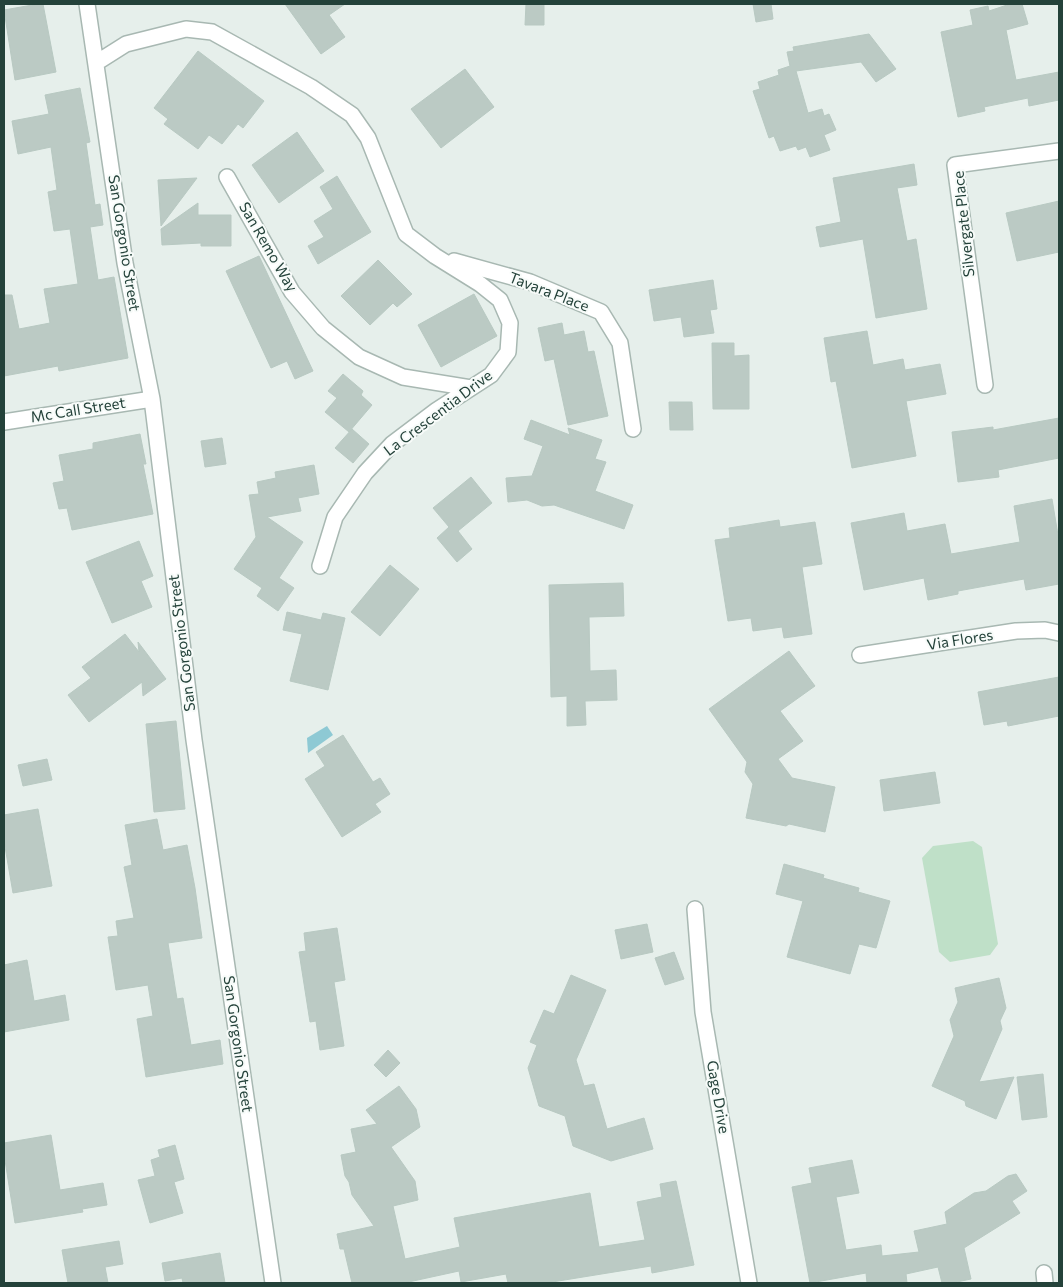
<svg xmlns="http://www.w3.org/2000/svg" width="1063" height="1287" font-family="Commissioner,sans-serif">
<rect width="100%" height="100%" fill="#e6efeb"/>
<path fill="#bfe0c8" d="M 973,841 L 982,847 L 998,944 L 990,955 L 950,962 L 939,952 L 922,858 L 933,846 Z"/>
<path fill="#8ec9d4" d="M 327,726 L 333,735 L 308,753 L 307,738 Z"/>
<path fill="#bbcac4" stroke="#b8c9c2" d="M 38,4 L 43,4 L 56,72 L 15,80 L 4,10 Z
M 285,4 L 345,4 L 329,15 L 345,37 L 321,54 Z
M 526,4 L 544,4 L 544,25 L 525,25 Z
M 753,4 L 771,4 L 773,19 L 756,22 Z
M 1010,4 L 1022,4 L 1028,24 L 1006,30 L 1016,80 L 1059,72 L 1059,100 L 1029,106 L 1028,98 L 984,107 L 985,111 L 958,117 L 941,32 L 973,25 L 970,10 L 988,6 L 989,11 Z
M 869,34 L 896,69 L 876,82 L 861,62 L 796,71 L 808,113 L 822,109 L 824,116 L 829,114 L 836,130 L 824,135 L 830,150 L 810,157 L 806,147 L 798,150 L 796,146 L 780,151 L 774,136 L 769,138 L 753,91 L 760,89 L 758,82 L 779,75 L 778,70 L 790,66 L 787,52 L 794,51 L 793,47 Z
M 198,51 L 264,101 L 243,128 L 238,124 L 222,144 L 209,135 L 198,149 L 164,124 L 168,119 L 154,108 Z
M 465,69 L 494,107 L 441,148 L 411,109 Z
M 80,88 L 90,142 L 86,143 L 95,205 L 100,204 L 103,225 L 90,227 L 98,280 L 114,277 L 128,358 L 59,371 L 58,366 L 4,376 L 4,295 L 12,295 L 19,329 L 50,323 L 44,289 L 78,284 L 70,229 L 54,231 L 48,192 L 57,190 L 51,147 L 18,154 L 12,121 L 49,114 L 45,95 Z
M 297,132 L 324,171 L 279,203 L 252,165 Z
M 914,164 L 917,185 L 897,188 L 907,241 L 916,239 L 927,309 L 876,318 L 863,239 L 820,247 L 816,227 L 841,222 L 833,178 Z
M 337,176 L 371,232 L 318,264 L 308,246 L 324,237 L 314,221 L 333,209 L 320,187 Z
M 197,178 L 161,226 L 158,180 Z
M 1059,201 L 1059,252 L 1017,261 L 1006,213 Z
M 198,203 L 198,215 L 231,215 L 231,246 L 201,246 L 201,243 L 162,245 L 161,229 Z
M 259,256 L 313,371 L 295,379 L 287,361 L 271,368 L 226,271 Z
M 378,260 L 412,294 L 397,307 L 393,303 L 370,325 L 341,296 Z
M 713,280 L 717,309 L 710,310 L 714,333 L 684,337 L 681,317 L 654,321 L 649,290 Z
M 474,294 L 497,336 L 441,367 L 418,325 Z
M 562,323 L 564,335 L 584,331 L 588,352 L 594,351 L 608,416 L 568,425 L 554,359 L 545,361 L 538,328 Z
M 867,331 L 873,365 L 903,359 L 905,370 L 940,364 L 946,394 L 906,401 L 916,456 L 852,468 L 836,381 L 831,382 L 824,338 Z
M 712,343 L 734,343 L 734,356 L 749,355 L 749,409 L 713,409 Z
M 343,374 L 363,391 L 361,395 L 372,405 L 349,432 L 325,412 L 337,398 L 328,391 Z
M 669,402 L 692,402 L 693,430 L 670,430 Z
M 1059,418 L 1059,458 L 998,470 L 999,477 L 958,482 L 952,432 L 993,427 L 993,430 Z
M 531,420 L 570,435 L 568,428 L 602,440 L 595,459 L 606,462 L 595,491 L 633,505 L 624,529 L 554,505 L 542,506 L 527,500 L 508,502 L 506,478 L 532,476 L 543,446 L 524,439 Z
M 352,429 L 369,444 L 353,463 L 335,448 Z
M 140,434 L 146,464 L 143,464 L 153,514 L 72,530 L 67,508 L 59,509 L 53,483 L 64,481 L 59,455 L 93,449 L 93,443 Z
M 222,438 L 226,464 L 205,467 L 201,441 Z
M 314,465 L 319,494 L 298,498 L 301,511 L 267,517 L 303,542 L 279,578 L 294,588 L 278,611 L 257,596 L 262,588 L 234,569 L 256,537 L 249,495 L 259,494 L 257,482 L 276,478 L 275,472 Z
M 471,477 L 492,503 L 458,531 L 472,549 L 457,562 L 437,538 L 449,527 L 433,508 Z
M 1052,499 L 1059,541 L 1059,584 L 1026,590 L 1024,579 L 958,591 L 958,594 L 928,600 L 924,578 L 864,590 L 851,523 L 904,513 L 907,531 L 945,524 L 951,554 L 1020,542 L 1014,506 Z
M 779,520 L 780,527 L 815,522 L 822,564 L 802,567 L 812,634 L 784,638 L 782,627 L 753,631 L 751,618 L 728,621 L 715,540 L 730,538 L 729,528 Z
M 139,541 L 153,576 L 141,581 L 152,607 L 112,623 L 86,562 Z
M 390,565 L 419,589 L 380,636 L 351,612 Z
M 623,583 L 624,616 L 589,617 L 590,671 L 616,670 L 617,700 L 585,701 L 586,725 L 567,726 L 567,696 L 551,697 L 549,585 Z
M 287,612 L 321,620 L 323,613 L 345,618 L 328,690 L 290,681 L 302,634 L 283,630 Z
M 125,634 L 139,652 L 138,642 L 166,679 L 143,696 L 142,682 L 89,722 L 68,695 L 91,678 L 82,667 Z
M 789,651 L 815,686 L 780,711 L 803,741 L 778,759 L 792,778 L 835,787 L 825,832 L 789,824 L 786,826 L 746,818 L 753,784 L 745,772 L 747,762 L 709,709 Z
M 1059,677 L 1059,716 L 1008,726 L 1007,721 L 984,725 L 978,692 Z
M 176,721 L 185,809 L 154,812 L 146,724 Z
M 343,735 L 373,782 L 380,778 L 390,794 L 375,804 L 381,812 L 342,837 L 305,779 L 325,766 L 316,752 Z
M 47,759 L 52,780 L 23,786 L 18,765 Z
M 935,772 L 940,803 L 884,811 L 880,780 Z
M 38,809 L 52,886 L 13,893 L 4,841 L 4,815 Z
M 157,819 L 163,850 L 187,845 L 195,888 L 202,938 L 168,943 L 177,999 L 183,998 L 191,1045 L 220,1040 L 223,1064 L 146,1077 L 137,1019 L 153,1016 L 148,985 L 116,990 L 108,937 L 118,936 L 116,921 L 134,918 L 124,867 L 132,865 L 125,825 Z
M 784,864 L 824,875 L 823,878 L 859,888 L 858,892 L 890,901 L 876,948 L 859,944 L 850,974 L 787,957 L 803,901 L 776,894 Z
M 647,924 L 653,952 L 621,959 L 615,930 Z
M 337,928 L 345,980 L 334,982 L 344,1046 L 320,1050 L 316,1021 L 310,1022 L 299,952 L 306,951 L 304,933 Z
M 674,952 L 684,979 L 665,985 L 655,958 Z
M 27,960 L 34,1001 L 65,995 L 69,1020 L 4,1032 L 4,965 Z
M 571,975 L 606,990 L 576,1060 L 584,1086 L 594,1084 L 607,1129 L 644,1118 L 653,1149 L 611,1161 L 573,1146 L 565,1116 L 539,1106 L 528,1068 L 537,1045 L 530,1042 L 544,1010 L 554,1014 Z
M 999,978 L 1006,1008 L 1000,1021 L 1002,1029 L 979,1082 L 1014,1077 L 996,1119 L 966,1106 L 965,1101 L 932,1086 L 954,1036 L 950,1020 L 958,1002 L 955,988 Z
M 388,1050 L 400,1063 L 386,1077 L 374,1065 Z
M 1043,1074 L 1047,1117 L 1022,1120 L 1017,1077 Z
M 399,1086 L 416,1109 L 420,1127 L 391,1147 L 415,1181 L 418,1200 L 393,1206 L 405,1259 L 460,1247 L 454,1218 L 590,1193 L 599,1247 L 645,1240 L 637,1202 L 662,1197 L 660,1184 L 676,1181 L 694,1265 L 652,1273 L 651,1266 L 546,1283 L 508,1283 L 506,1274 L 461,1282 L 459,1271 L 404,1283 L 352,1283 L 344,1249 L 340,1249 L 337,1234 L 374,1226 L 352,1195 L 349,1182 L 345,1176 L 341,1155 L 356,1152 L 351,1129 L 377,1124 L 366,1110 Z
M 51,1135 L 60,1190 L 103,1183 L 107,1205 L 82,1209 L 83,1212 L 15,1223 L 4,1154 L 4,1143 Z
M 175,1145 L 184,1179 L 174,1182 L 183,1213 L 150,1223 L 138,1180 L 155,1176 L 151,1160 L 160,1157 L 158,1150 Z
M 852,1160 L 859,1193 L 836,1197 L 846,1250 L 881,1245 L 882,1256 L 919,1252 L 914,1231 L 947,1224 L 945,1212 L 974,1193 L 986,1191 L 1008,1176 L 1016,1174 L 1027,1191 L 1012,1201 L 1020,1213 L 964,1248 L 971,1279 L 952,1283 L 942,1283 L 938,1267 L 906,1274 L 907,1283 L 867,1283 L 866,1273 L 810,1283 L 792,1187 L 812,1183 L 809,1168 Z
M 119,1241 L 123,1264 L 105,1267 L 108,1283 L 68,1283 L 62,1250 Z
M 220,1253 L 225,1283 L 183,1283 L 182,1278 L 165,1281 L 162,1263 Z"/>
<g fill="none" stroke-linecap="round" stroke-linejoin="round">
<g stroke="#a8b8b2" stroke-width="18">
<path id="minor" d="M 87,4 L 125,263 L 152,399 L 194,740 L 273,1283
M 96,63 L 126,44 L 186,29 L 212,32 L 311,87 L 352,115 L 368,138 L 406,234 L 435,256 L 480,284 L 500,300 L 510,323 L 508,352 L 491,375 L 437,410 L 392,444 L 365,473 L 335,517 L 320,566
M 227,177 L 292,292 L 323,328 L 359,357 L 403,377 L 471,388
M 454,261 L 530,282 L 601,312 L 620,343 L 633,429
M 985,385 L 955,165 L 1059,151
M 4,422 L 152,399
M 860,655 L 1016,631 L 1045,630 L 1059,633
M 695,909 L 703,1012 L 749,1283
M 1044,1273 L 1045,1283"/>
</g>
<use href="#minor" stroke="#fff" stroke-width="15"/>
</g>
<g text-anchor="middle" stroke-width="4" stroke-linejoin="round" paint-order="stroke">
<g font-size="15" fill="#24423a" stroke="#f7fbf9">
<text transform="translate(964 224) rotate(-96)" y="5">Silvergate Place</text>
<text transform="translate(124 243) rotate(81)" y="5">San Gorgonio Street</text>
<text transform="translate(268 247) rotate(60)" y="5">San Remo Way</text>
<text transform="translate(549 292) rotate(21)" y="5">Tavara Place</text>
<text transform="translate(78 410) rotate(-9)" y="5">Mc Call Street</text>
<text transform="translate(438 413) rotate(-37)" y="5">La Crescentia Drive</text>
<text transform="translate(960 640) rotate(-9)" y="5">Via Flores</text>
<text transform="translate(182 643) rotate(-97)" y="5">San Gorgonio Street</text>
<text transform="translate(238 1044) rotate(82)" y="5">San Gorgonio Street</text>
<text transform="translate(718 1097) rotate(80)" y="5">Gage Drive</text>
</g>
</g>
<rect width="1063" height="1287" fill="none" stroke="#24423a" stroke-width="10"/>
</svg>
